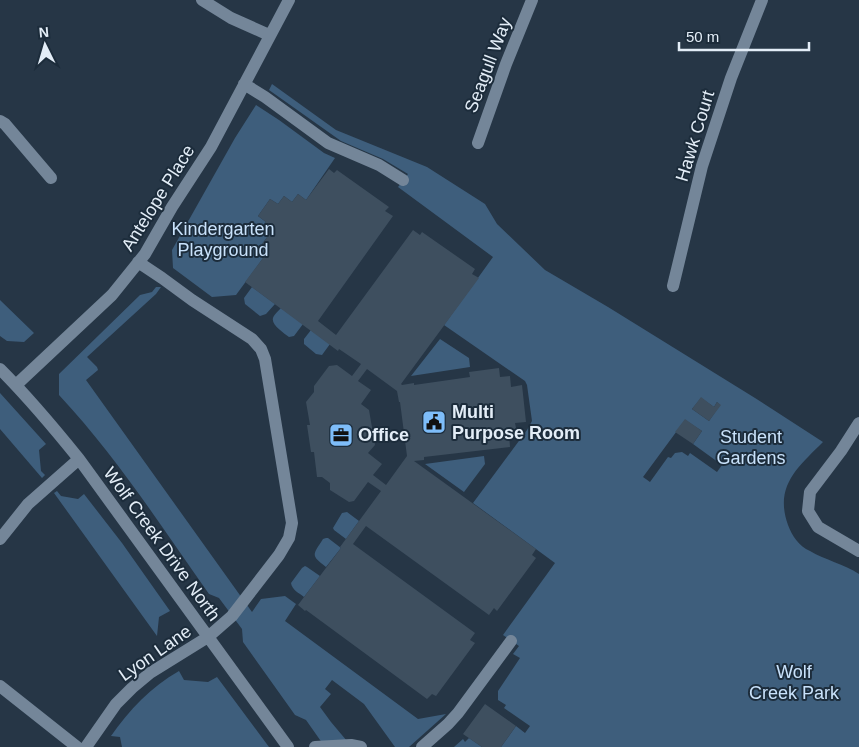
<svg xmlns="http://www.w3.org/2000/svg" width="859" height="747" font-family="Helvetica,sans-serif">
<rect width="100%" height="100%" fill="#263646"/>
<path fill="#3e5e7c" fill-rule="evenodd" d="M 272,84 L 336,130 L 427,167 L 485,204 L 497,224 L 545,270 L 608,307 L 755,398 L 823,442 C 798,467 774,486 788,525 C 792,536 799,546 810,551 C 825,560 844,564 859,574 L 859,747 L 501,747 L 516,726 L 525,733 L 530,726 L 504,708 L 506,705 L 498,700 L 498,691 L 520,658 L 513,654 L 519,646 L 503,635 L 555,563 L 473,503 L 527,430 L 532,421 L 527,385 L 525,381 L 444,325 L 493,257 L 398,187 L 408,174 L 383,159 L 341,141 L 269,90 ZM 701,398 L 714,407 L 717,402 L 720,405 L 709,421 L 692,409 ZM 685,420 L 702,431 L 693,444 L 722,465 L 717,472 L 690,453 L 688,456 L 682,452 L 675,453 L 671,458 L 668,457 L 650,482 L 643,477 Z
M 256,105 L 279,120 L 324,153 L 335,158 L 306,200 L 298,194 L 292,202 L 284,196 L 278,204 L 270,199 L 258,216 L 266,222 L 260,230 L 268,236 L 262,244 L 269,250 L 236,295 L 212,297 L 173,268 L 172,250 L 235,138 Z
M 156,287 L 161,287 L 156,294 L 87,357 L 97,367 L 98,370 L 86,380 L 252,612 L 261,599 L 285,596 L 296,604 L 285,621 L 418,719 L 446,714 L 409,747 L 395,747 L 364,704 L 332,680 L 325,689 L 331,694 L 320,707 L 331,722 L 352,747 L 325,747 L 306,720 L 295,715 L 243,642 L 242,629 L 219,598 L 209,594 C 161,526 116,456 59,395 L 59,374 L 140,295 L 152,292 Z
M 252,287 L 275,304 L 266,314 L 260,316 L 245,304 L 244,298 Z
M 0,300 L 34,333 L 24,342 L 7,341 L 0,336 Z
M 281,308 L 303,324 L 294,336 L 289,337 C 284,333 271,325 273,318 C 274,315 278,311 281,308 Z
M 311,330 L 330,344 L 322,355 L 316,354 L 304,344 L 304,339 Z
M 440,339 L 469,358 L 470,367 L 411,376 Z
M 0,393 L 46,444 L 39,450 L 41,471 L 45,475 L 42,478 L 0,429 Z
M 484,456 L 485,464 L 464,492 L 425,464 Z
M 57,491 L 61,496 L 78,499 L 84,494 L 122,543 L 170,611 L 159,617 L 157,636 L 54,493 Z
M 347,512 L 359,521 L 346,539 L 334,530 L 333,528 L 342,513 Z
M 326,538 L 328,538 L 341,548 L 326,567 C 311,555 312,556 323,539 Z
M 305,566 L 307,567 L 320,576 L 304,597 C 299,593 292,590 291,583 L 302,568 Z
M 179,671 L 184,680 L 208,682 L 217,677 L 269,747 L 122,747 L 120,737 L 111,736 C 129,710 151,687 179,671 Z
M 469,738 L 482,747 L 454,747 L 463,739 L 465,742 Z"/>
<path fill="#3e4f5f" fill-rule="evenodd" d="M 329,169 L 334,173 L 337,170 L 389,207 L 385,211 L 393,216 L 318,321 L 336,335 L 413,230 L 420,235 L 422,232 L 475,269 L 472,274 L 479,278 L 401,384 L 402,385 L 414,383 L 414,385 L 470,377 L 469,372 L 499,368 L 500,377 L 510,376 L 511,387 L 522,385 L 526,422 L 515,423 L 517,433 L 509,434 L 510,447 L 424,457 L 424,460 L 414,461 L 536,549 L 532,555 L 536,558 L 497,611 L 494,608 L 489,615 L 366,526 L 353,544 L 475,633 L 470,640 L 475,643 L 436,696 L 432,694 L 427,699 L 306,610 L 305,611 L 298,605 L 341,548 L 340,547 L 381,491 L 368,482 L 354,501 L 349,502 L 330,490 L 330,483 L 322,477 L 317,477 L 314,452 L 311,452 L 307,425 L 310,425 L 306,402 L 314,392 L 314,386 L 329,366 L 337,365 L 352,376 L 361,364 L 339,349 L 338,351 L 245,282 L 269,250 L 262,244 L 268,236 L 260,230 L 266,222 L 258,216 L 270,199 L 278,204 L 284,196 L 292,202 L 298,194 L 306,200 ZM 367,369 L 397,391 L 399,402 L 400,402 L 407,456 L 386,485 L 373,475 L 382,464 L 368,453 L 375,445 L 369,410 L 361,404 L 371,390 L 358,381 Z
M 701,397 L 714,407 L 717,402 L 721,405 L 709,421 L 692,409 Z
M 685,419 L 702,431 L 693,444 L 675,432 Z
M 485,704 L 516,726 L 501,747 L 482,747 L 463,734 Z"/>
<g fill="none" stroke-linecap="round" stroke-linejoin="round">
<path stroke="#748699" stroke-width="12" d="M 202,0 L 231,18 L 269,35
M 244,84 L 265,97 L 328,143 L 379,165 L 403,180
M 0,121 L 5,124 L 51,178
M 478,143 L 506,64 L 532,0
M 673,286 L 702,166 L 731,78 L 762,0
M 0,369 C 28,397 54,428 79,459 L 288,747
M 16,385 L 112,295 L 145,254 L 172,207 L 211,147 L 289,0
M 859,423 L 841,451 L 810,492 L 808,511 L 818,527 L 859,551
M 0,539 L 28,504 L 79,459
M 0,686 L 77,747
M 86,747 L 116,704 L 132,688 L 150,673 L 208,637 L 232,616 L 279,555 L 289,538 L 292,523 L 265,359 L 261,349 L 252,339 L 192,300 L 162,278 L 138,262
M 315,747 L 351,745 L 361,747
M 422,747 L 448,724 L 458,713 L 511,641"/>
</g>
<defs>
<g id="civic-square" transform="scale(1.25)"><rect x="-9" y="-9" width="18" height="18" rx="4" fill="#7ebdf9" stroke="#1c2c3b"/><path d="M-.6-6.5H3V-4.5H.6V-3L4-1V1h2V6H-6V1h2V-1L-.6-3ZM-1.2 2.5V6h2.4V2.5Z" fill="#111"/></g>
<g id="office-square" transform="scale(1.25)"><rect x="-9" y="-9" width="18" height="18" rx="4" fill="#7ebdf9" stroke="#1c2c3b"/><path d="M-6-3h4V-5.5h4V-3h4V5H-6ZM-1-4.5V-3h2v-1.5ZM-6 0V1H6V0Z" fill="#111"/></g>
</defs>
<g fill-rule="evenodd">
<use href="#civic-square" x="434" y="422"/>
<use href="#office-square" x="341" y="435"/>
</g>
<g text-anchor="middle" stroke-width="4" stroke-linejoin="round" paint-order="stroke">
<g font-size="18" fill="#e3edf7" stroke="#1c2c3b">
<text transform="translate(488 65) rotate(-69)" y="6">Seagull Way</text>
<text transform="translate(695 136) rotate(-73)" y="6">Hawk Court</text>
<text transform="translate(158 198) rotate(-58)" y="6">Antelope Place</text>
<text transform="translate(162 544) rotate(54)" y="6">Wolf Creek Drive North</text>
<text transform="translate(155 653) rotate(-35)" y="6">Lyon Lane</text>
</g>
<g font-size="18" fill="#c9e2fb" stroke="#1c2c3b">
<text x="223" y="235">Kindergarten<tspan x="223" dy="21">Playground</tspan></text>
<text x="751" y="443">Student<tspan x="751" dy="21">Gardens</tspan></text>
<text x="794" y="678">Wolf<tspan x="794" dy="21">Creek Park</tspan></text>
</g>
<g font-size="18" font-weight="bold" fill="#e3edf7" stroke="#1c2c3b" text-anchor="start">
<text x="452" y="418">Multi<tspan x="452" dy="21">Purpose Room</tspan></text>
<text x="358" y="441">Office</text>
</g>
</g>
<g transform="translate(45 45) rotate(355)" stroke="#1c2c3b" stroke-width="4" paint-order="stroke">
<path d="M0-4L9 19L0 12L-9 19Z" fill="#e3edf7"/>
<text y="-8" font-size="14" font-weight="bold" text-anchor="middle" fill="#e3edf7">N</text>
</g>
<path d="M679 42v8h130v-8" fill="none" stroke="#e3edf7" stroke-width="2.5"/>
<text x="686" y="42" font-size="15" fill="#e3edf7" stroke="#1c2c3b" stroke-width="4" paint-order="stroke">50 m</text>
</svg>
